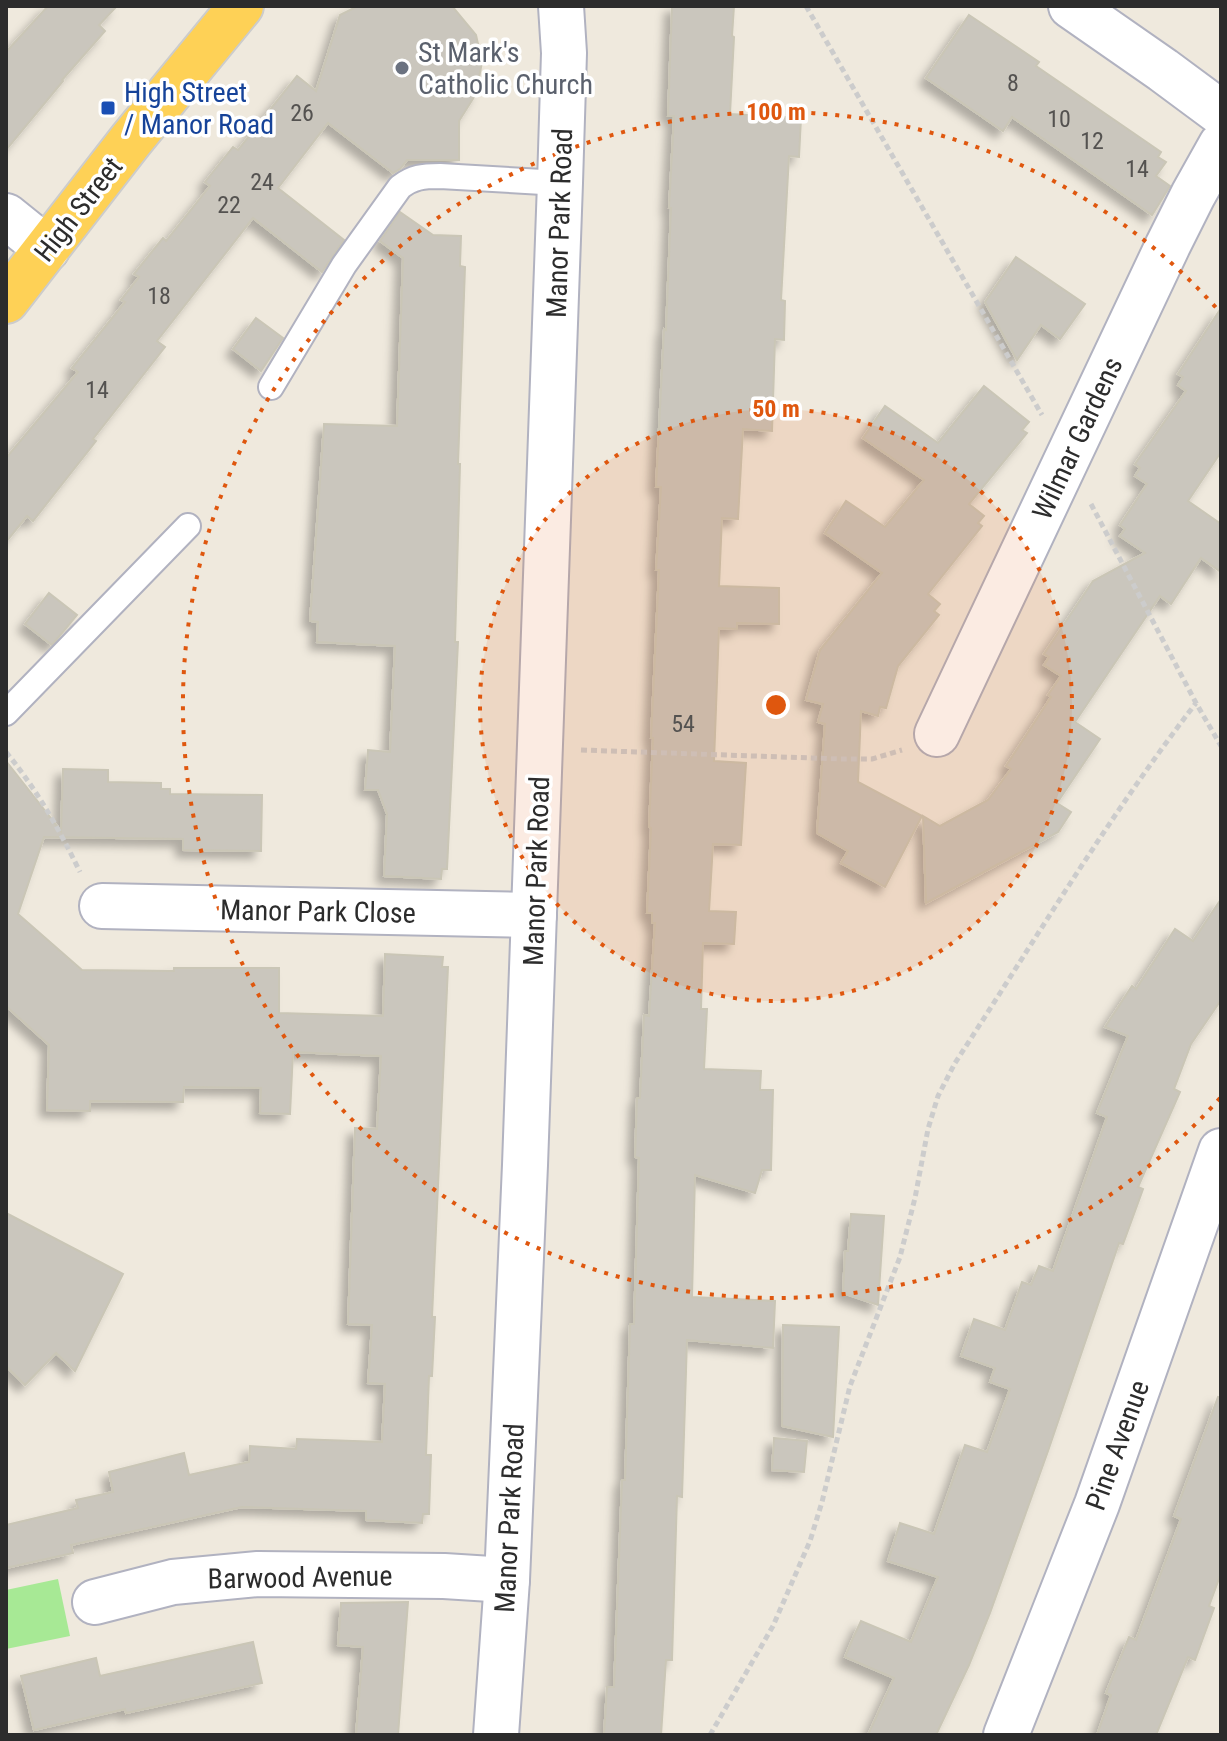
<svg xmlns="http://www.w3.org/2000/svg" width="1227" height="1741" font-family="'Roboto Condensed',sans-serif">
<defs>
<filter id="shadow"><feDropShadow dx="-7" dy="7" stdDeviation="4" flood-color="#0004"/></filter>
</defs>
<rect width="100%" height="100%" fill="#efe9dd"/>
<path fill="#a7e995" d="M 58,1579 L 70,1636 L 6,1649 L 6,1590 Z"/>
<path fill="#cac6bd" stroke="#cac6b6" stroke-width="2" filter="url(#shadow)" d="M 48,6 L 117,6 L 99,25 L 105,31 L 62,80 L 63,81 L 6,150 L 6,52 Z
M 358,6 L 452,6 L 476,35 L 482,62 L 476,94 L 459,121 L 459,160 L 407,160 L 400,169 L 393,173 L 328,123 L 278,188 L 344,240 L 322,272 L 253,218 L 157,341 L 165,347 L 93,439 L 96,441 L 33,521 L 27,516 L 6,542 L 6,458 L 78,372 L 72,368 L 125,302 L 121,300 L 139,277 L 134,274 L 163,238 L 166,241 L 210,186 L 205,182 L 233,147 L 238,150 L 297,76 L 316,91 L 340,15 Z
M 672,6 L 734,6 L 732,36 L 734,37 L 730,114 L 801,118 L 799,157 L 789,156 L 781,300 L 785,301 L 784,340 L 775,339 L 772,431 L 743,429 L 738,519 L 722,518 L 719,586 L 779,588 L 779,624 L 737,623 L 737,629 L 719,628 L 714,761 L 746,763 L 741,845 L 713,844 L 709,911 L 736,912 L 734,944 L 703,943 L 701,1009 L 707,1009 L 704,1069 L 761,1071 L 760,1090 L 773,1090 L 771,1170 L 762,1170 L 755,1193 L 695,1175 L 692,1297 L 775,1301 L 773,1348 L 687,1340 L 682,1497 L 677,1496 L 672,1660 L 666,1660 L 661,1735 L 604,1735 L 607,1687 L 614,1687 L 622,1480 L 625,1480 L 630,1324 L 634,1324 L 639,1158 L 635,1157 L 637,1098 L 640,1098 L 644,1015 L 649,1016 L 655,923 L 652,923 L 652,913 L 647,913 L 651,828 L 649,827 L 653,738 L 651,738 L 659,570 L 656,570 L 661,487 L 656,487 L 664,329 L 666,330 L 671,208 L 669,208 L 674,116 L 668,116 Z
M 969,15 L 1039,62 L 1036,66 L 1161,152 L 1158,157 L 1166,162 L 1156,176 L 1170,186 L 1152,215 L 1012,117 L 1003,131 L 926,78 Z
M 400,212 L 433,235 L 461,236 L 460,266 L 465,267 L 458,464 L 460,464 L 455,642 L 458,642 L 447,869 L 442,869 L 441,879 L 384,876 L 387,814 L 378,790 L 365,790 L 368,750 L 390,752 L 395,646 L 317,642 L 318,622 L 310,621 L 324,424 L 397,426 L 403,258 L 380,241 Z
M 1016,257 L 1085,304 L 1060,339 L 1041,325 L 1017,360 L 985,302 Z
M 1221,308 L 1221,452 L 1188,501 L 1221,524 L 1221,572 L 1201,558 L 1171,604 L 1160,596 L 1075,722 L 1100,739 L 1057,803 L 1071,812 L 1058,832 L 926,903 L 923,816 L 940,826 L 988,800 L 1011,769 L 1006,766 L 1051,697 L 1048,695 L 1061,676 L 1044,665 L 1049,657 L 1044,654 L 1093,581 L 1145,553 L 1120,536 L 1125,529 L 1120,525 L 1147,484 L 1135,476 L 1140,468 L 1135,464 L 1186,391 L 1178,385 L 1183,377 L 1178,374 Z
M 256,318 L 283,338 L 261,371 L 233,349 Z
M 984,386 L 1029,422 L 1022,430 L 1027,433 L 969,504 L 984,516 L 978,523 L 982,526 L 928,594 L 940,604 L 934,611 L 939,615 L 898,666 L 886,708 L 880,707 L 878,716 L 861,711 L 858,782 L 922,816 L 885,887 L 841,863 L 848,851 L 817,833 L 825,724 L 818,722 L 823,704 L 806,700 L 820,650 L 882,573 L 825,533 L 846,501 L 885,527 L 924,480 L 863,438 L 885,406 L 938,443 Z
M 49,593 L 77,615 L 52,645 L 25,624 Z
M 6,761 L 61,831 L 63,769 L 108,770 L 108,782 L 161,783 L 161,789 L 170,789 L 170,794 L 262,795 L 261,851 L 183,850 L 183,839 L 44,837 L 18,914 L 82,970 L 174,971 L 174,968 L 279,968 L 279,1013 L 383,1016 L 385,954 L 443,957 L 442,967 L 448,967 L 432,1317 L 435,1317 L 432,1376 L 429,1376 L 426,1455 L 431,1455 L 429,1514 L 423,1514 L 422,1523 L 366,1520 L 366,1511 L 242,1507 L 71,1545 L 73,1553 L 6,1568 L 6,1525 L 78,1508 L 76,1500 L 113,1492 L 109,1472 L 184,1453 L 189,1475 L 249,1462 L 250,1446 L 296,1449 L 297,1439 L 382,1442 L 385,1384 L 368,1383 L 372,1325 L 348,1324 L 355,1128 L 377,1129 L 381,1056 L 293,1052 L 290,1114 L 260,1113 L 261,1088 L 184,1087 L 183,1102 L 90,1101 L 90,1111 L 47,1110 L 49,1045 L 6,1006 Z
M 1221,899 L 1221,1000 L 1191,1044 L 1174,1089 L 1180,1092 L 1138,1187 L 1143,1189 L 1123,1244 L 1119,1243 L 1048,1451 L 990,1613 L 969,1665 L 936,1735 L 868,1735 L 894,1678 L 845,1657 L 853,1638 L 861,1621 L 911,1642 L 938,1577 L 888,1561 L 900,1523 L 934,1534 L 965,1445 L 987,1452 L 1010,1389 L 990,1382 L 995,1368 L 961,1356 L 974,1319 L 1005,1330 L 1022,1282 L 1031,1285 L 1039,1266 L 1053,1271 L 1107,1117 L 1097,1113 L 1128,1036 L 1105,1027 L 1132,986 L 1136,989 L 1175,929 L 1193,941 Z
M 6,1213 L 123,1274 L 75,1371 L 56,1353 L 25,1385 L 6,1366 Z
M 851,1214 L 884,1216 L 878,1305 L 843,1293 L 845,1251 L 848,1251 Z
M 783,1325 L 839,1327 L 833,1437 L 782,1426 Z
M 1218,1397 L 1221,1398 L 1221,1573 L 1209,1606 L 1214,1608 L 1195,1660 L 1188,1657 L 1156,1735 L 1097,1735 L 1111,1695 L 1106,1693 L 1129,1637 L 1136,1640 L 1181,1519 L 1174,1516 Z
M 774,1438 L 807,1441 L 804,1472 L 772,1470 Z
M 408,1602 L 398,1735 L 356,1735 L 363,1647 L 338,1645 L 341,1603 Z
M 253,1642 L 262,1683 L 126,1713 L 125,1709 L 34,1730 L 21,1676 L 96,1658 L 100,1676 Z"/>
<g fill="none" stroke-linecap="round" stroke-linejoin="round">
<g stroke="#b1b2c0" stroke-width="28">
<path id="service" d="M 271,387 L 344,265 L 400,187 C 413,177 423,176 440,176 L 560,183
M 6,713 L 188,526"/>
</g>
<g stroke="#b1b2c0" stroke-width="48">
<path id="minor" d="M 1071,6 L 1163,70 L 1221,113
M 6,216 L 47,249
M 937,734 L 1168,245 L 1193,195 L 1221,145
M 102,906 L 534,915
M 95,1602 L 173,1582 L 258,1574 L 444,1576 L 507,1580
M 1006,1735 L 1097,1504 L 1221,1151"/>
</g>
<g stroke="#b1b2c0" stroke-width="48">
<path id="tertiary" d="M 496,1735 L 507,1580 L 525,1165 L 560,183 L 564,53 L 561,6"/>
</g>
<g stroke="#ccc" stroke-width="48">
<path id="trunk" d="M 6,301 L 131,140 L 241,6"/>
</g>
<path stroke="#ccc" stroke-width="5" stroke-dasharray="6 4" stroke-linecap="butt" d="M 806,6 L 1042,415
M 1091,504 L 1196,703 L 1221,746
M 581,750 L 841,759 L 872,759 L 902,750
M 6,752 C 37,790 58,827 80,872
M 710,1735 L 773,1626 L 810,1541 L 822,1502 L 850,1386 L 900,1257 L 915,1198 L 928,1129 L 938,1096 L 955,1063 C 1034,942 1108,817 1196,703"/>
<use href="#service" stroke="#fff" stroke-width="24"/>
<use href="#minor" stroke="#fff" stroke-width="44"/>
<use href="#tertiary" stroke="#fff" stroke-width="44"/>
<use href="#trunk" stroke="#fed156" stroke-width="44"/>
</g>
<circle cx="776" cy="705" r="296" fill="#df570e" fill-opacity=".12"/>
<g fill="none" stroke="#df570e" stroke-width="4" stroke-dasharray="4 8">
<circle cx="776" cy="705" r="296"/>
<path d="M1220 1098A593 593 0 1 1 1220 312"/>
</g>
<circle fill="#6b7280" stroke="#fff" stroke-width="3" cx="402" cy="68" r="8"/>
<rect fill="#1a4fb4" stroke="#fff" stroke-width="3" x="100" y="100" width="16" height="16" rx="4"/>
<g text-anchor="middle" stroke-width="7" stroke-linejoin="round" paint-order="stroke">
<g font-size="24" fill="#545250">
<text x="1013" y="91">8</text>
<text x="302" y="121">26</text>
<text x="1059" y="127">10</text>
<text x="1092" y="149">12</text>
<text x="1137" y="177">14</text>
<text x="262" y="190">24</text>
<text x="229" y="213">22</text>
<text x="159" y="304">18</text>
<text x="97" y="398">14</text>
<text x="683" y="732">54</text>
</g>
<g font-size="28" fill="#5b616d" stroke="#fff" text-anchor="start">
<text x="418" y="62">St Mark's<tspan x="418" dy="32">Catholic Church</tspan></text>
</g>
<g font-size="28" fill="#164399" stroke="#fff" text-anchor="start">
<text x="124" y="102">High Street<tspan x="124" dy="32">/ Manor Road</tspan></text>
</g>
<g font-size="28" fill="#2c2c2c" stroke="#fff">
<text transform="translate(78 209) rotate(-52)" y="10">High Street</text>
<text transform="translate(559 223) rotate(-88)" y="10">Manor Park Road</text>
<text transform="translate(1077 438) rotate(-65)" y="10">Wilmar Gardens</text>
<text transform="translate(536 871) rotate(-88)" y="10">Manor Park Road</text>
<text transform="translate(318 911) rotate(1)" y="10">Manor Park Close</text>
<text transform="translate(1117 1445) rotate(-70)" y="10">Pine Avenue</text>
<text transform="translate(509 1518) rotate(-87)" y="10">Manor Park Road</text>
<text transform="translate(300 1577) rotate(-1)" y="10">Barwood Avenue</text>
</g>
</g>
<circle cx="776" cy="705" r="12" fill="#df570e" stroke="#fff" stroke-width="4"/>
<g font-size="24" text-anchor="middle" font-weight="bold" fill="#df570e" stroke="#fff" stroke-width="7" stroke-linejoin="round" paint-order="stroke">
<text x="776" y="120">100 m</text>
<text x="776" y="417">50 m</text>
</g>
<rect width="1227" height="1741" fill="none" stroke="#2c2c2c" stroke-width="16"/>
</svg>
